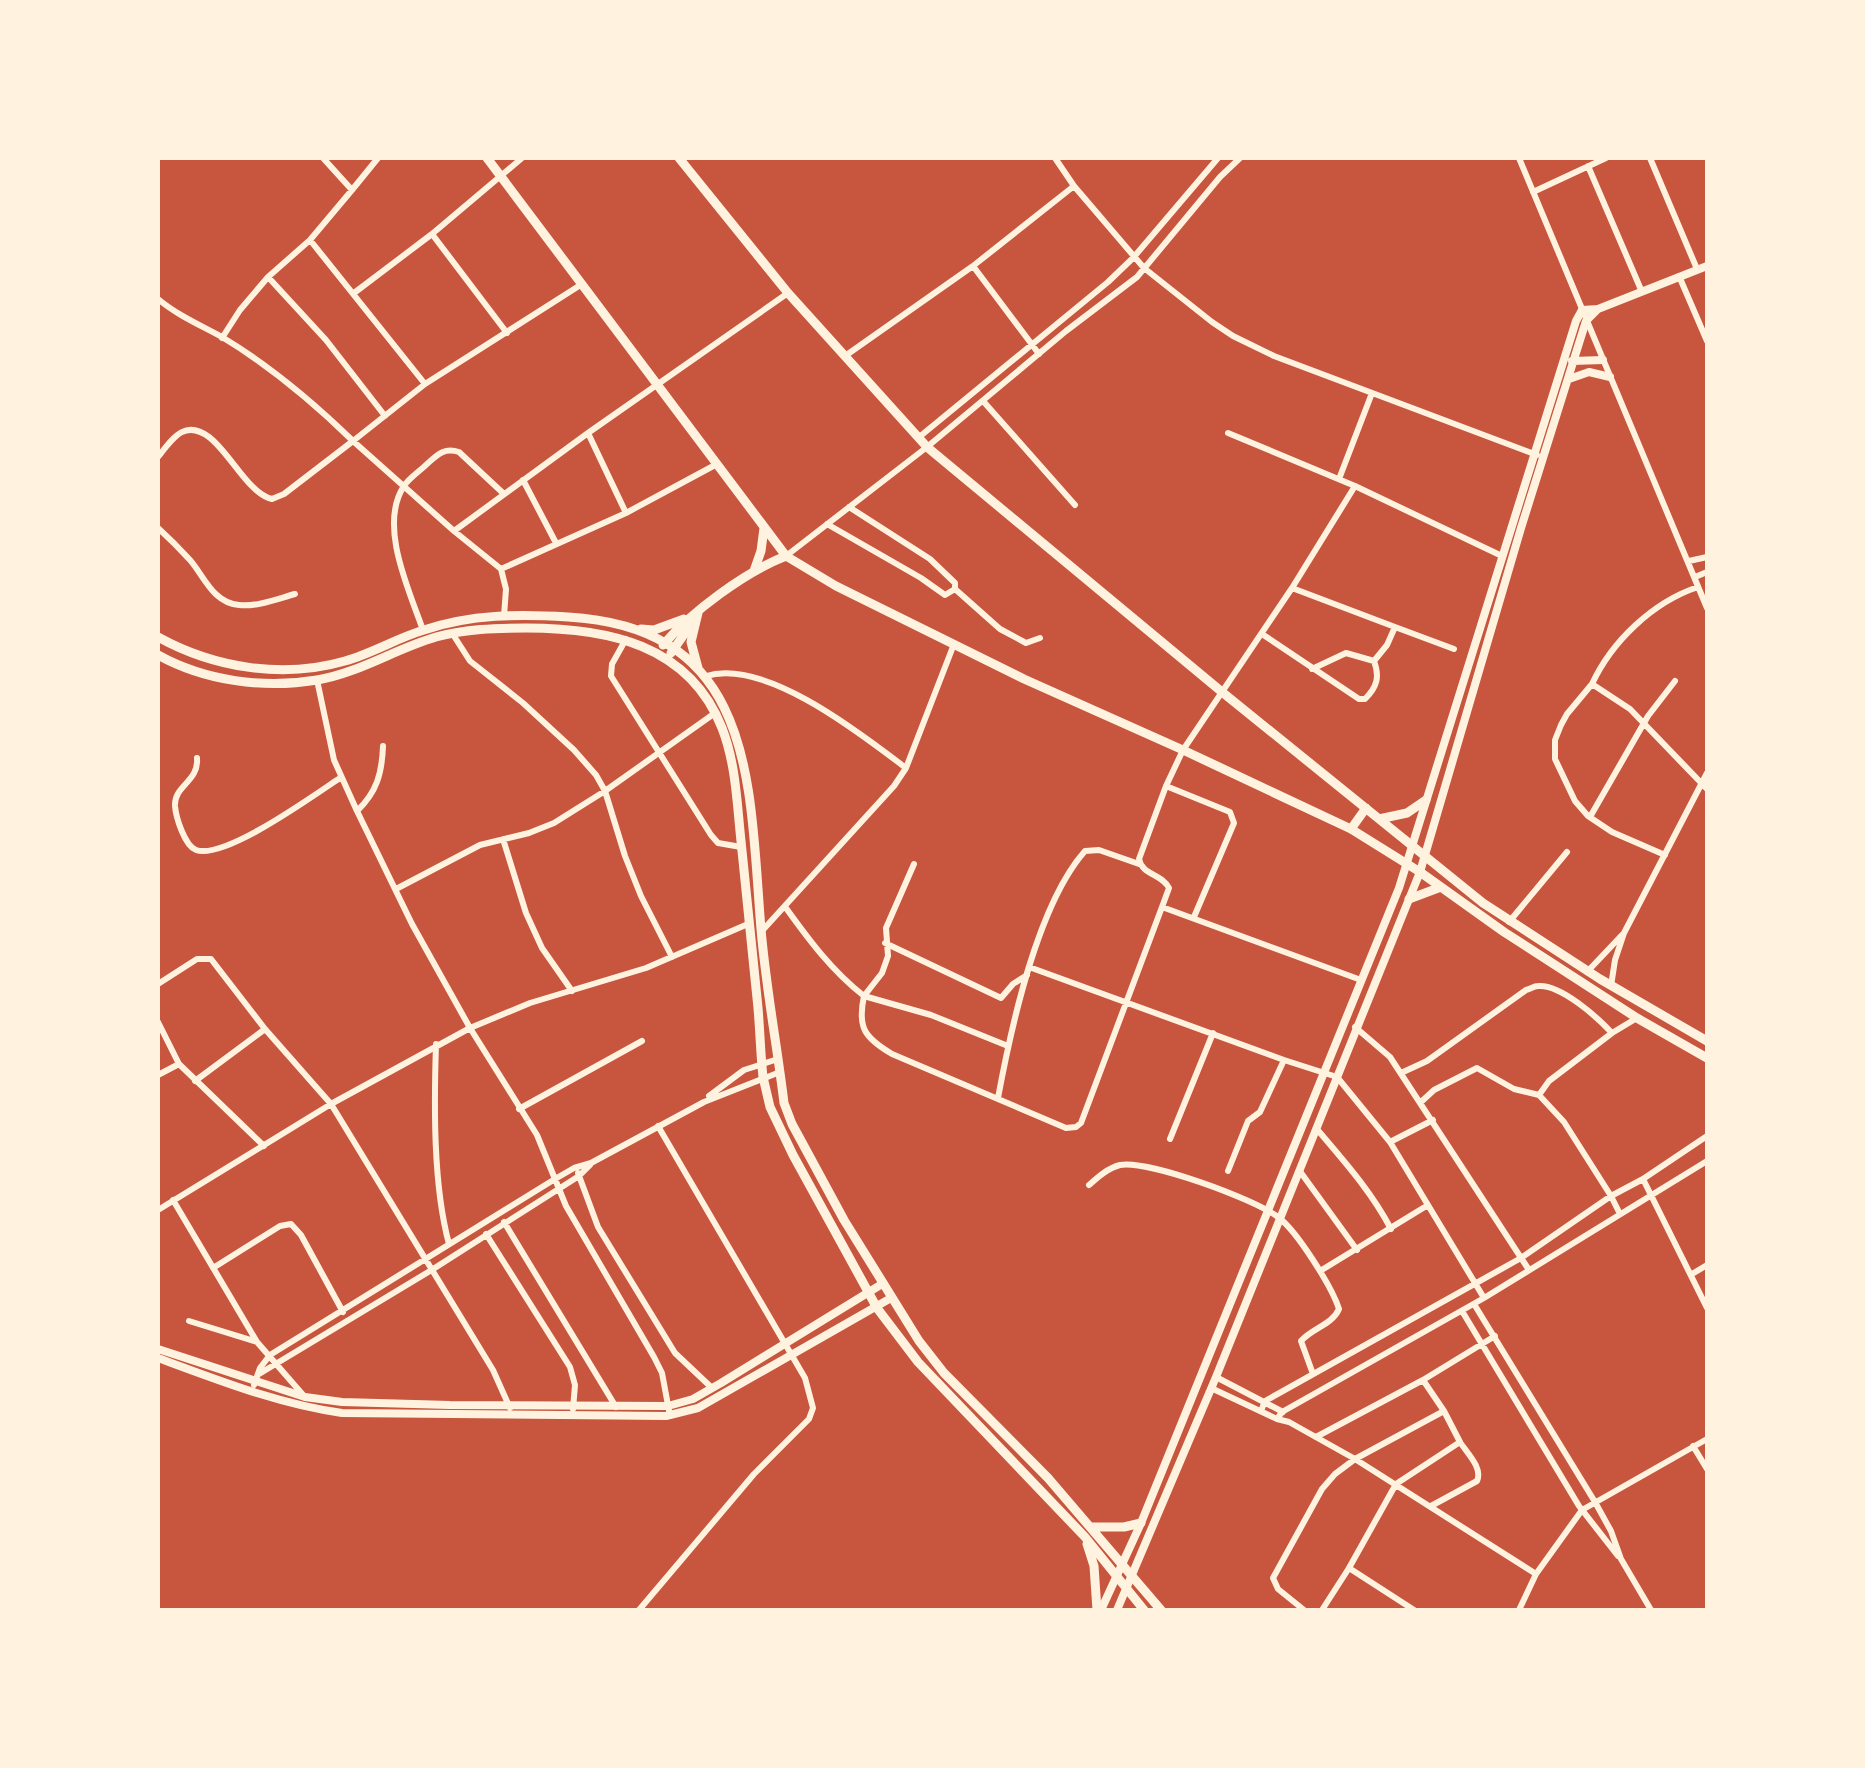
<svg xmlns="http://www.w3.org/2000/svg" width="1865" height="1768" font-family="'IBM Plex Serif',serif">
<rect width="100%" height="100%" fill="#c8553d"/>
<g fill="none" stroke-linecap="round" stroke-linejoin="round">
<path stroke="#fff3e0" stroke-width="6" d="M 1055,158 L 1074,186 L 1144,268 L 1212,322 L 1233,336 L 1274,356 L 1537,455
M 1519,158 L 1707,608
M 1650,158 L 1697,269
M 1588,166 L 1642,292
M 352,190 L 378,158
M 1533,192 L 1606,158
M 432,234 L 507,333
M 310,240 L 425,384 L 582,284
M 1679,276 L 1707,341
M 268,277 L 326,340 L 385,416
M 354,293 L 432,234 L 522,158
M 158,299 C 177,315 200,325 222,337 C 270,366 313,402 353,441 L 425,384
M 222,338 L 240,310 L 268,277 L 310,240 L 352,190 L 323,158
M 1039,354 L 973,266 L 1074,186
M 845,356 L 973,266
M 983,401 L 1075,505
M 588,433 L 626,513
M 1228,433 L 1355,486 L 1502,556
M 918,438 L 1108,282 L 1133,258 L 1218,158
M 158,457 C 173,438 185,419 209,437 C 230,453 249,494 272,499 L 284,494 L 353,441 L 454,531 L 588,433 L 788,293
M 1339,479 L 1372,393
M 523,480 L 556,543
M 849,507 L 930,559 L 955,583 L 955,589 L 1000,629 L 1026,643 L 1040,638
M 827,524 L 921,578 L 945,595 L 955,589
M 158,528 C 169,538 180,549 190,560 C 204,576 213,603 239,605 C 257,607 277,599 295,594
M 454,531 L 501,569
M 786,556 L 927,447 L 1066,331 L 1137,277 L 1220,177 L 1240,158
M 1689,561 L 1707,557
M 1695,577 L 1707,572
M 1292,588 L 1395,627
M 504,616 L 506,589 L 501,569 L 626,513 L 717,464
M 423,630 C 409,590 378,525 404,486 C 409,478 420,471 427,464 C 437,455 444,447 459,452 L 504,494
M 452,633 L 470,661 L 523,703 L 574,750 L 596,775 L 605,791 L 625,856 L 641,896 L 672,957
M 1262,634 L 1359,699 L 1365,699 C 1377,687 1380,677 1374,661 L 1387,645 L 1395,627 L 1454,649
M 626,639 L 612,664 L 611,676 L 711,835 L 718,843 L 741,847
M 1312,669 L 1346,653 L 1374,661
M 706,676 C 765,658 860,733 906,768
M 317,680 L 334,760 L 357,811
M 1592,684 C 1612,641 1653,602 1698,587
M 383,746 C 382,773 377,792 357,811 L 412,924 L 470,1028 L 537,1135 L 566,1206 L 654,1357 L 662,1373 L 670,1416
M 197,758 C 199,782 174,785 175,806 C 176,818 185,846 196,850 C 225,860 314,795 340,778
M 1166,786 L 1230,812 L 1234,823 L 1194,917
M 1590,817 L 1648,716 L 1675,681
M 503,839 L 526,913 L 542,948 L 572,991
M 1665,855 L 1612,832 L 1588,816 L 1575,801 L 1555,759 L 1555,740 L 1561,725 L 1567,714 L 1592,684 L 1630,709 L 1707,789
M 396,889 L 480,845 L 529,833 L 554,823 L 605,791 L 715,713
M 1162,907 L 1169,888 C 1162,874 1142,875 1139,859 L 1166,786 L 1183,750 L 1292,588 L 1355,486
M 786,908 C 809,940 832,971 864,996 L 882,973 L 888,956 L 886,928 L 914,864
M 1509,922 L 1567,852
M 761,932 L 894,786 L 906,768 L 954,644
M 885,943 L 1001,998 L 1013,984 L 1027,975
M 1029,967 L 1284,1060 L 1337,1077 L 1390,1142 L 1484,1298
M 1587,972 L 1622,935
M 158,984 L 197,959 L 211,959 L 265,1029 L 331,1104 L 493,1370 L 510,1408
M 1611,986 L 1615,960 L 1624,933 L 1707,773
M 158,1022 L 179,1064 L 264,1146
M 1355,1027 L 1390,1057 L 1529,1270
M 1612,1033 L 1637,1018
M 436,1044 C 434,1105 433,1185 449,1244
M 1008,1046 L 931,1015 L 864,996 C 857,1028 865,1038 892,1054 L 1066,1128 L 1076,1127 L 1081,1123 L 1162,907 L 1361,980
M 1401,1073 L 1427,1061 L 1526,990 C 1530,989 1534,986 1538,986 C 1561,984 1598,1018 1612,1033 L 1549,1081 L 1539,1095 L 1564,1122 L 1611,1196 L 1620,1214
M 158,1075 L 179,1064
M 195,1081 L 265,1029
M 709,1096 L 744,1070 L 778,1059
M 998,1098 C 1011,1028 1037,905 1085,851 L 1099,850 L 1139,864
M 1421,1102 L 1434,1090 L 1477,1068 L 1514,1089 L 1539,1095
M 519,1109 L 642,1041
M 1316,1128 C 1344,1161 1371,1191 1391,1229
M 1170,1139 L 1213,1033
M 1390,1142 L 1433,1120
M 1299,1170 L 1357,1250
M 1228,1171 L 1248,1121 L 1260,1112 L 1284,1060
M 578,1173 L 598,1227 L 675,1353 L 712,1388
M 1643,1179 L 1707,1308
M 1089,1185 C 1098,1177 1108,1168 1120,1165 C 1149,1160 1254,1199 1278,1217 C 1297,1231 1332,1287 1339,1309 C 1332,1325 1312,1328 1301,1341 L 1313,1374
M 173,1200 L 257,1342 L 304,1396
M 158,1210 L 331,1104 L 470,1028 L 530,1003 L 646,968 L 748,924
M 504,1222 L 616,1407
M 486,1234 L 570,1367 L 575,1385 L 573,1409
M 213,1268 L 280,1226 L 291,1224 L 301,1235 L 343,1312
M 1320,1271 L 1428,1205
M 1692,1274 L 1707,1265
M 1474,1304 L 1595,1502 L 1611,1531 L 1621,1559 L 1651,1610
M 1462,1311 L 1579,1506 L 1618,1556
M 189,1321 L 257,1342
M 259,1374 L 430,1271 L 579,1176 L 590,1165
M 1216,1377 L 1283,1412
M 1423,1380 L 1495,1336
M 254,1385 L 260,1368 L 270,1355 L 555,1179 L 574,1168 L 591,1163 L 704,1102 L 780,1072
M 1211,1388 L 1277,1419 L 1289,1422 L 1355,1459 L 1536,1574
M 1261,1411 L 1265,1401 L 1521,1258 L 1611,1196 L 1643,1179 L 1707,1136
M 1277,1419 L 1282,1412 L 1484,1298 L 1707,1161
M 1316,1437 L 1423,1380 L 1444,1411 L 1460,1442 L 1396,1484 L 1349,1568 L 1322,1610
M 1693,1446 L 1707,1469
M 1431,1506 L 1477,1481 C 1483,1468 1467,1453 1460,1442
M 1349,1568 L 1414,1610
M 639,1610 L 754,1474 L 809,1419 L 813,1408 L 805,1378 L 658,1126
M 1304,1610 L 1278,1589 L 1273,1578 L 1322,1489 L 1335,1474 L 1355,1459 L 1444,1411
M 1519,1610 L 1536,1574 L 1582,1510 L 1707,1439"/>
<path stroke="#fff3e0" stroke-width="8" d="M 1572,361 L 1603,360
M 1569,379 L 1589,372 L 1610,377
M 158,1349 L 305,1397 L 342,1402 L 450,1405 L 668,1406 L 693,1399 L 721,1383 L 882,1284
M 158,1358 C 218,1380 278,1404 342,1413 L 666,1416 L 698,1408 L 891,1298
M 1101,1610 L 1141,1523 L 1399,888 L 1576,321 L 1582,310 L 1598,309 L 1707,266
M 1117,1610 L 1216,1377 L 1420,872 L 1521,528 L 1586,321 L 1598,309"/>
<path stroke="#fff3e0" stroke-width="9" d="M 487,158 L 786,556 L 836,586 L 1024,679 L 1183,750 L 1351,829 L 1420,872 L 1504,932 L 1637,1018 L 1707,1058
M 679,158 L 788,293 L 927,447 L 1222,692 L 1483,903 L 1600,979 L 1707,1041
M 754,571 L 761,551 L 764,528
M 698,613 L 691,642 L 698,668
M 641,629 L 654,630 L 684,619
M 158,637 C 214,668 283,679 345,661 C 373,653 397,638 424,630 C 471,614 519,614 568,617 C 757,628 749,784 761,929 C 766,988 777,1045 784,1103 L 792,1124 L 844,1220 L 919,1341 L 944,1373 L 1048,1478 L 1161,1610
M 663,645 C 691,612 745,572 786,556
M 671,653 L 690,626
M 158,655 C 205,681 264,689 317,680 C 359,673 395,649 436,637 C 466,629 495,628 526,628 C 607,628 689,644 722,728 C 736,764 737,804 741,841 C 746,894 752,946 757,998 C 760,1024 760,1050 763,1077 L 770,1107 L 793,1155 L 877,1308 L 918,1362 L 1085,1537 L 1144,1610
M 1379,819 L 1407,813 L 1426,800
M 1351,829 L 1366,808
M 1409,899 L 1441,887
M 1091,1527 L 1124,1527 L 1141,1523
M 1087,1544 L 1094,1566 L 1097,1610"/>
</g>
<rect width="1865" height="1768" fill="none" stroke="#fff3e0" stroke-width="320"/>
</svg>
